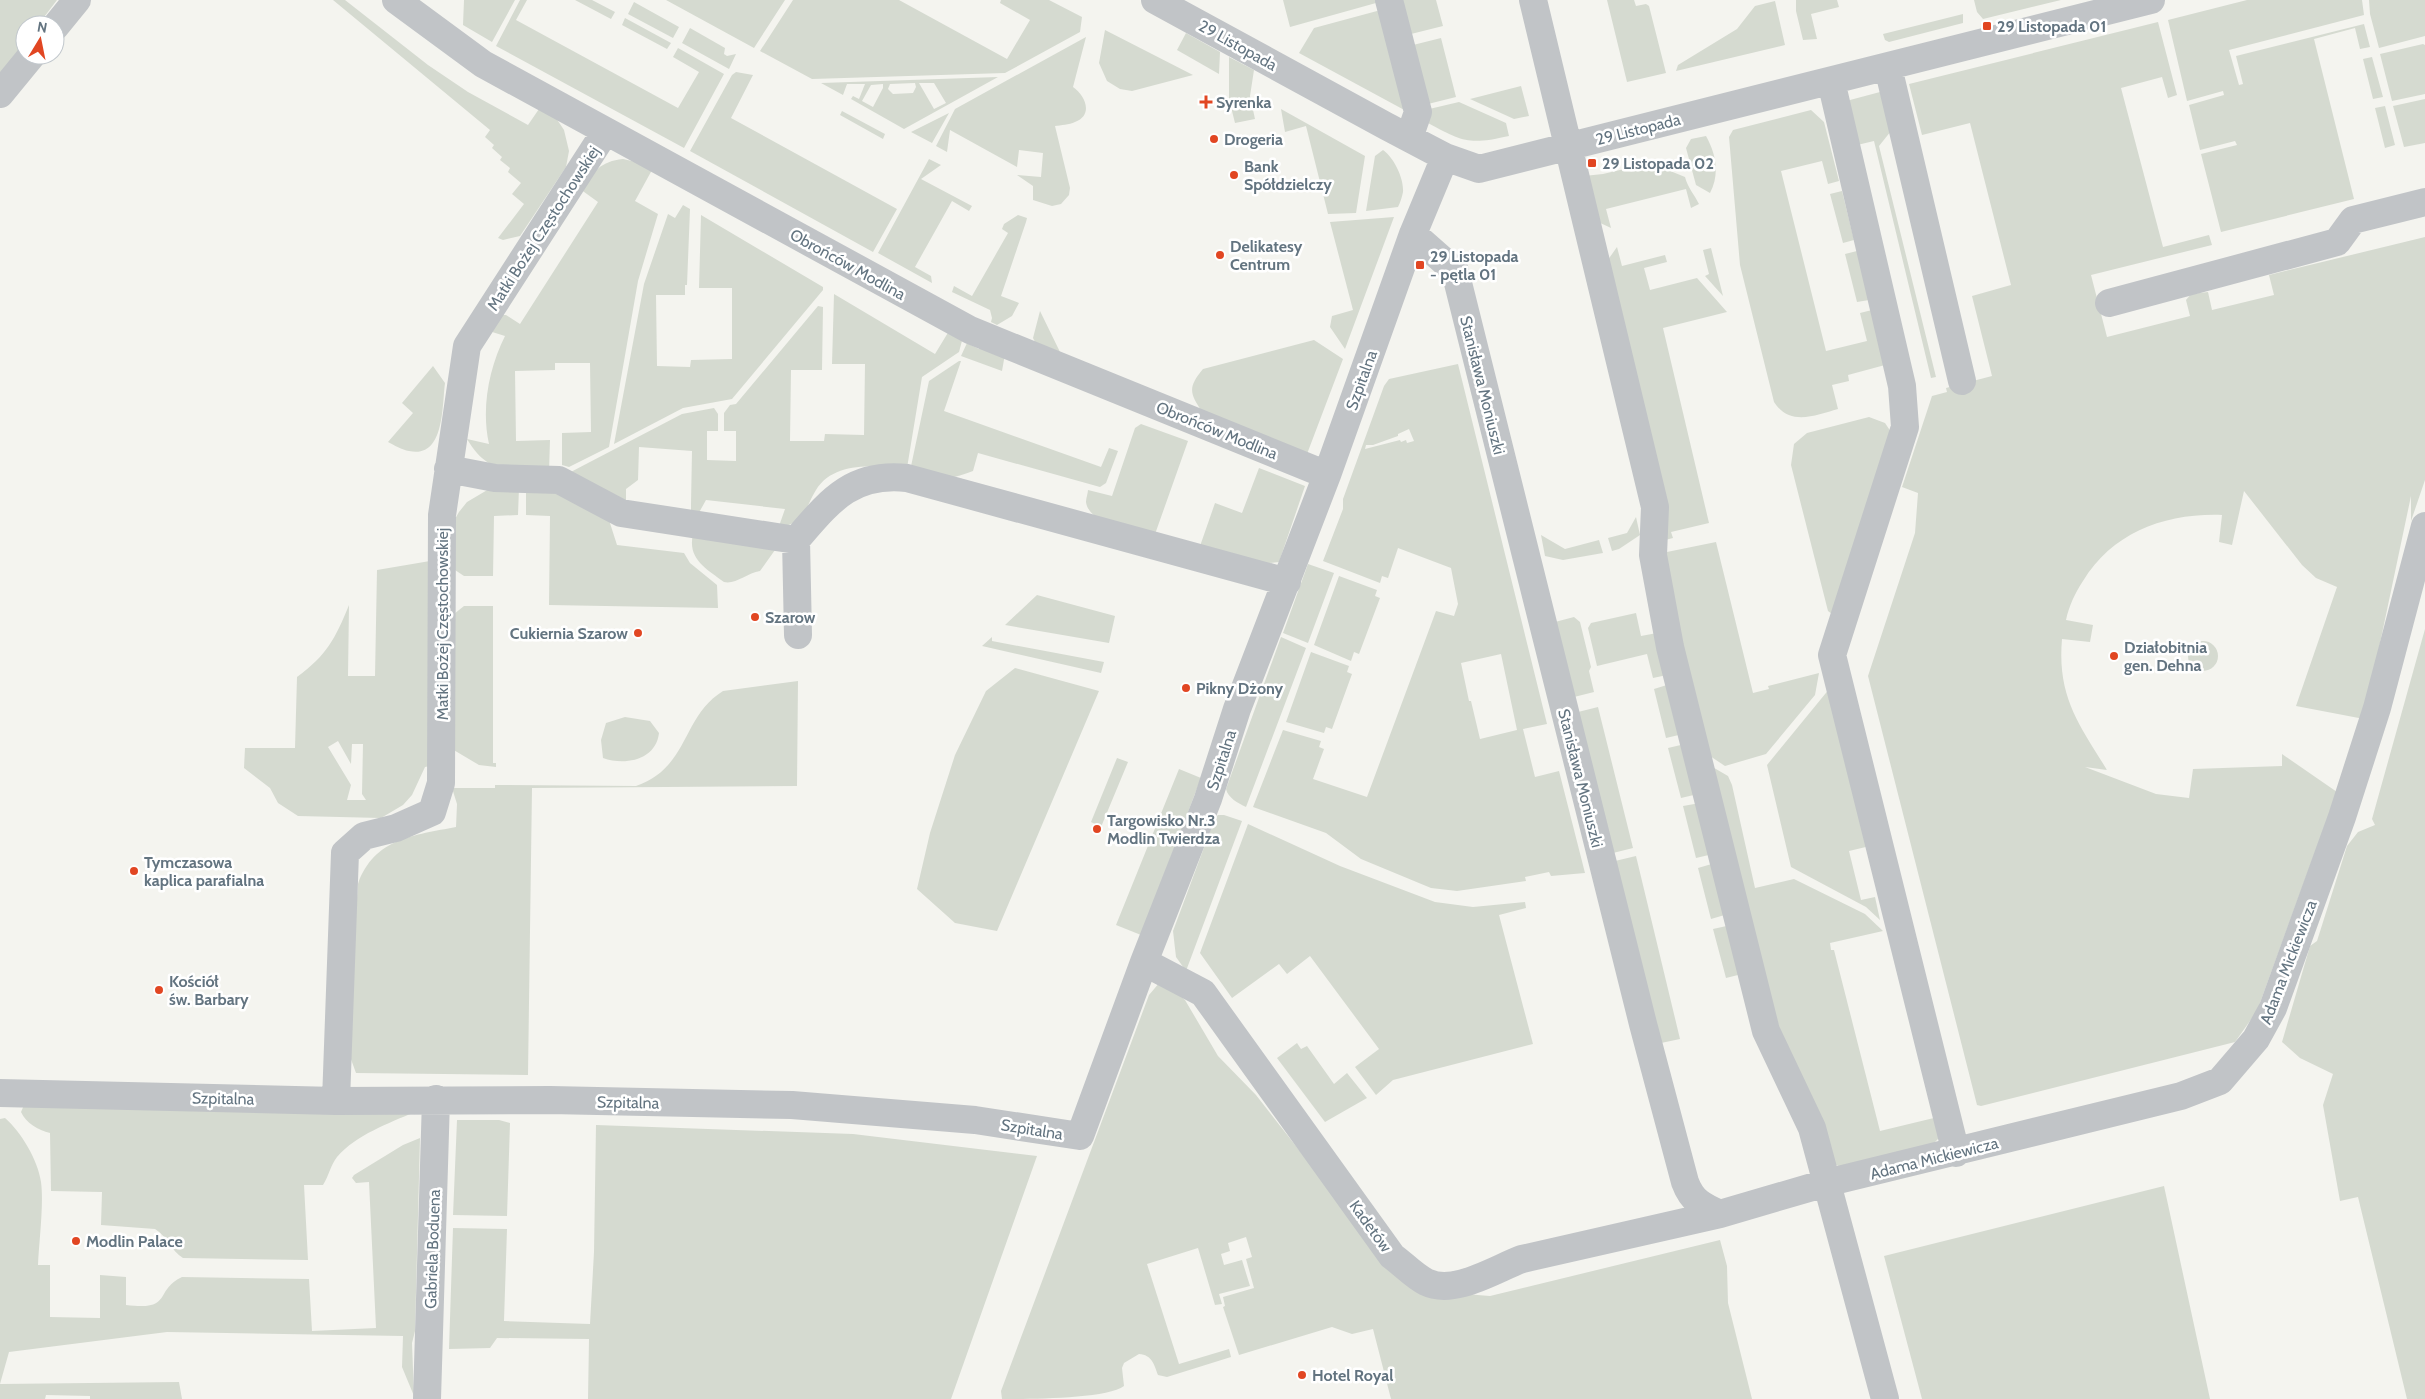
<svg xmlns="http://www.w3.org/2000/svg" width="2425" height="1399" font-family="Cabin,sans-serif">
<rect width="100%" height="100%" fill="#f4f4ef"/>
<path fill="#d5dad0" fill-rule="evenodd" d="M 0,0 L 57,0 L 38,25 L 25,25 L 25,42 L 0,74 Z
M 333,0 L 345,0 L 428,65 L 468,92 L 528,125 L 539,109 L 556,118 L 564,130 L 569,151 L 566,167 L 520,236 L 503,240 L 498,238 L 524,204 L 512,194 L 521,183 L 508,172 L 510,168 L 500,160 L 502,157 L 492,148 L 494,145 L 485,137 L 490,130 Z
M 464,0 L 515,0 L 492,42 L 463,25 Z
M 520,0 L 527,0 L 516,20 L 678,108 L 699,72 L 673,57 L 678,48 L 724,74 L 684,148 L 496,46 Z
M 575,0 L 592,0 L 615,12 L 611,19 Z
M 666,0 L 785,0 L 754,48 Z
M 793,0 L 899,0 L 1007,59 L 1030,20 L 1000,3 L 1001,0 L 1049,0 L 1082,17 L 1080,32 L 1005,73 L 812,79 L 760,51 Z
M 1283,0 L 1379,0 L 1376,3 L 1290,27 Z
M 1398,0 L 1436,0 L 1443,26 L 1407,35 Z
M 1607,0 L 1634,0 L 1636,6 L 1646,4 L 1649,6 L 1666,73 L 1627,82 Z
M 1796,0 L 1837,0 L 1839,7 L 1811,14 L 1817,39 L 1803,40 L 1796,11 Z
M 1974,0 L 2061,0 L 1983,19 L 1977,12 Z
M 2247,0 L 2362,0 L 2364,15 L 2229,50 L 2239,85 L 2243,84 L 2236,56 L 2364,24 L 2370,47 L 2360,49 L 2355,28 L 2314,39 L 2354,199 L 2221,232 L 2201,154 L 2237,145 L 2235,141 L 2200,150 L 2189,105 L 2224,95 L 2223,91 L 2187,101 L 2168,20 Z
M 2369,0 L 2425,0 L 2425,36 L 2379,48 L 2370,14 Z
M 1775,1 L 1785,45 L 1676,71 L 1678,65 L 1737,29 L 1755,6 Z
M 634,2 L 679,27 L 673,38 L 628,14 Z
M 1377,11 L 1385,13 L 1408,112 L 1299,53 L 1314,28 Z
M 1963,14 L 1963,23 L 1889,42 L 1885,40 L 1883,34 Z
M 625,18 L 671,43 L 667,49 L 622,25 Z
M 2158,22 L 2177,95 L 2168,98 L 2162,77 L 2121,88 L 2163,247 L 2209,235 L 2212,245 L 2091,275 L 2107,337 L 2190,316 L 2186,300 L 2191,294 L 2208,292 L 2212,310 L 2274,295 L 2269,275 L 2425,237 L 2425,480 L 2411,521 L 2411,496 L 2364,719 L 2296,706 L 2337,587 L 2316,578 L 2302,565 L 2244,491 L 2232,545 L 2219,542 L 2222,515 C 2166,513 2113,532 2083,581 C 2075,593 2069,606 2066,620 L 2093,625 L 2090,642 L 2062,639 C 2057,697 2079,724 2107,770 L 2085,767 L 2156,794 L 2189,798 L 2193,769 L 2282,766 L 2282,754 L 2337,792 L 2257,1011 L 2235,1042 L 1981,1106 L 1977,1105 L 1868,676 L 1915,533 L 1918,493 L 1902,487 L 1932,396 L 1947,392 L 1946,388 L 1992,376 L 1972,296 L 2011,285 L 1970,123 L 1922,135 L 1909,84 Z
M 690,28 L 725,48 L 724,54 L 727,56 L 736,54 L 729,69 L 682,43 Z
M 1105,30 L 1193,75 L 1132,91 L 1120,89 L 1107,81 L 1099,63 Z
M 1186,33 L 1220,52 L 1219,74 L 1177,50 Z
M 1086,37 L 1073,87 C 1085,95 1094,115 1075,122 C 1069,125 1061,125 1055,126 L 1070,188 L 1069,195 L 1061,204 L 1052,206 L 1033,200 L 1033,186 L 1017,175 L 1041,177 L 1043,153 L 1019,150 L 1017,167 L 950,130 L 947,152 L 936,146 L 955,109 Z
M 1441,38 L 1456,97 L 1424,105 L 1409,46 Z
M 2423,44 L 2425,45 L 2425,94 L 2392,101 L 2380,54 Z
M 1229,57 L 1254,70 L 1250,96 L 1255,119 L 1235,123 L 1229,99 Z
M 2372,57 L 2383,97 L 2373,99 L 2363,59 Z
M 736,72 L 753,75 L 731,118 L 897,209 L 873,252 L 690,151 L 732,75 Z
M 998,77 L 904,129 L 851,99 L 853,96 L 859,99 L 865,84 L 847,84 L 843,95 L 821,83 ZM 915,83 L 916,87 L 913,93 L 893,94 L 888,89 L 890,84 ZM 919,83 L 934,83 L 946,103 L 934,109 ZM 883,84 L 883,88 L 873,107 L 862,101 L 871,85 Z
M 1521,86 L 1529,116 L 1514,119 L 1470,99 Z
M 1880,92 L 1891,131 L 1879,146 L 1936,377 L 1931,378 L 1874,141 L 1853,146 L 1847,108 L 1850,100 Z
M 2425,99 L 2425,143 L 2404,147 L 2393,106 Z
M 1459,102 L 1506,123 L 1509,136 C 1469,145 1463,142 1428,123 L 1425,110 Z
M 2385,106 L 2395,145 L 2385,148 L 2375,108 Z
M 1281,109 L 1365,156 L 1356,213 L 1328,214 L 1306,126 L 1285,132 Z
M 1811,110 L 1824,122 L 1839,181 L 1828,184 L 1822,161 L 1781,171 L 1826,351 L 1867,341 L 1860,313 L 1872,310 L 1885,365 L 1848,375 L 1849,381 L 1832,385 L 1838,409 C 1816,415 1790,427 1774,402 L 1740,265 L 1729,137 L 1733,130 Z
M 842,111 L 885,134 L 883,139 L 840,115 Z
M 949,113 L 932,143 L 911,132 Z
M 1706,136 C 1716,154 1720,174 1710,193 L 1696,185 L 1686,148 L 1691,139 Z
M 1383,150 C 1394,158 1404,178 1403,192 C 1402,197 1400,203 1398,207 L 1366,211 L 1375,156 Z
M 623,159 L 636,162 L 652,170 L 635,201 L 658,214 L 638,281 L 609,447 L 569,467 L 562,465 L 562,433 L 591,432 L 590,363 L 555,363 L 555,370 L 515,371 L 516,441 L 550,440 L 549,472 C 509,468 489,476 467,439 L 489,444 C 481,408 489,368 505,336 L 489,331 L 499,315 L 506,315 L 520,324 L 598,202 L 580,189 C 593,172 601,161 623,159 Z
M 929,159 L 941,165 L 921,179 L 972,206 L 969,211 L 952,201 L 915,267 L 931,276 L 932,283 L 878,253 Z
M 1641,165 L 1658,166 L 1685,177 C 1688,188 1694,194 1699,204 L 1691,208 L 1686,189 L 1606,209 L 1611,228 L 1596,221 L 1584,176 L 1603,174 Z
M 1842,191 L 1854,240 L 1843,243 L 1830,194 Z
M 683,205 L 690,209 L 687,285 L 685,285 L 685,295 L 656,295 L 657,366 L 690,367 L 691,360 L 732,359 L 732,288 L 699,288 L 701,215 L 823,287 L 823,290 L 732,399 L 683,408 L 614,444 L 644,284 L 668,214 L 675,218 Z
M 1018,215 L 1027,218 L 1026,222 L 1001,296 L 1019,303 L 1012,316 L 997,325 L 991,322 L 992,318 L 990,310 L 952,292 L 954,286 L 972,296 L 1008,233 L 1002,229 L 1004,224 Z
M 1394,217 L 1345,349 L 1330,327 L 1332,316 L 1353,310 L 1330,222 Z
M 1617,247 L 1622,266 L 1665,255 L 1667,262 L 1644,268 L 1650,290 L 1697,278 L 1727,312 L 1663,328 L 1709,523 L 1671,532 L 1673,538 L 1665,540 L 1605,264 Z
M 1711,248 L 1723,296 L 1705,276 L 1709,274 L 1703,250 Z
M 1857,251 L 1869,300 L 1857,302 L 1845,254 Z
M 834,294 L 935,354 L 949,331 L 963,337 L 959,352 L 922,377 L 907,468 C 878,466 834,460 816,490 C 801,515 810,518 778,529 L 785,509 L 706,500 L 696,518 L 691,512 L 691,504 L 692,451 L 639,447 L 638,480 L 626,489 L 626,500 L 616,499 L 565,475 L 682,414 L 714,408 L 718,414 L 718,431 L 707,431 L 707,460 L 736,461 L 736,431 L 724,431 L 724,413 L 730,405 L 736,404 L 818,306 L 823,307 L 822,370 L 791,370 L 790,441 L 824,441 L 825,434 L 864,435 L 865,364 L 832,364 Z
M 1040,311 L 1060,352 L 1035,342 L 1033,338 Z
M 1314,340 L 1343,359 L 1307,454 L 1203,413 C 1190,394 1187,388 1203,369 Z
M 967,343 L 979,349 L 980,343 L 1005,354 L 1002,371 L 961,356 Z
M 959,361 L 961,361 L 944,411 L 1101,467 L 1109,448 L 1118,451 L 1106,483 L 1100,487 L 978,453 L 973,471 C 944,482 939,479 910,471 L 929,381 Z
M 1458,364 L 1547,724 L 1523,729 L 1535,777 L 1559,771 L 1585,873 L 1551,876 L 1549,872 L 1525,877 L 1526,881 L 1457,891 L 1431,888 L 1361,859 L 1326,833 L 1253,807 L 1283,730 L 1321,741 L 1319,747 L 1324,749 L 1313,779 L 1367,797 L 1436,611 L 1454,616 L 1458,604 L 1451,568 L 1398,548 L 1388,578 L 1382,576 L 1380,583 L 1323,561 L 1343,509 L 1343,499 L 1384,386 L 1389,379 ZM 1409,429 L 1414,441 L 1407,443 L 1406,440 L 1401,442 L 1400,440 L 1365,449 L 1366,445 L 1373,445 L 1398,436 L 1398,434 ZM 1501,654 L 1517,730 L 1480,739 L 1471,701 L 1469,701 L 1461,663 Z
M 433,366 L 445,383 C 442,405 445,459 409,451 C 402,450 394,445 388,442 L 413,413 L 402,403 Z
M 1869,417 L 1885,423 L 1891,432 L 1832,614 L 1828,611 L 1791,465 L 1794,444 L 1807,433 Z
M 1141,424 L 1188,441 L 1154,537 C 1136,532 1089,525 1086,502 C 1086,498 1088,493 1088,490 L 1112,496 L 1135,428 Z
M 1259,468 L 1305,486 L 1279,562 L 1260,564 L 1199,549 L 1215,503 L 1242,513 Z
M 547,487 L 609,520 L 617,545 L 684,553 L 690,563 L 717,585 L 718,608 L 549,605 L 550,516 L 526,515 L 526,488 Z
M 519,488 L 518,515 L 494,516 L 493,576 L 464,576 L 452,568 L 452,524 L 459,512 L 467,502 L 489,489 Z
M 1636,517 L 1640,535 L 1619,549 L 1612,551 L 1608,538 L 1627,533 Z
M 693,534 L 775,550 L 760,571 C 747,573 735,585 724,582 C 707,569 687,559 693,534 Z
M 1541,535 L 1565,549 L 1599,540 L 1603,553 L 1563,560 L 1545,556 Z
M 1716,542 L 1753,693 L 1769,689 L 1768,686 L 1819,673 L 1815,695 L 1766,754 L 1725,766 L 1707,754 L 1662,553 Z
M 430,561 L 430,766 L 425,767 L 412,795 L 403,805 L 381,818 L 298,816 L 278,803 L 270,788 L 244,768 L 245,748 L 295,748 L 297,677 C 327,655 335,639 349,605 L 348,676 L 375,676 L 377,570 ZM 338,741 L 351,764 L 352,744 L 363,744 L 362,794 L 366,800 L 347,800 L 351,785 L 328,747 Z
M 1308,564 L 1334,573 L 1308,643 L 1283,633 Z
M 1339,576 L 1377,590 L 1375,596 L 1380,598 L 1359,654 L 1354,652 L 1351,661 L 1314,645 Z
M 1037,595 L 1115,616 L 1109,643 L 1005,625 Z
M 464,606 L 493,606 L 493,763 L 496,763 L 496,767 L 479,765 L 452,749 L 454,614 Z
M 1636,613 L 1641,636 L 1657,633 L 1667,675 L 1653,678 L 1647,654 L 1597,666 L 1588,628 L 1591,623 Z
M 1574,617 L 1580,622 L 1591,667 L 1589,671 L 1594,692 L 1574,697 L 1555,622 Z
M 2425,629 L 2425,1399 L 2407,1399 L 2358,1197 L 2340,1201 L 2323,1105 L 2333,1074 L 2300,1058 L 2282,1042 L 2310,946 L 2317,941 L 2347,846 L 2358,832 L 2375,825 L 2372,819 Z
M 992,637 L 992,641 L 1104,662 L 1101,673 L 982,646 Z
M 1281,637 L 1306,648 L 1246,807 C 1238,803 1228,798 1226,789 Z
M2188 656a15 15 0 1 1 30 0a15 15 0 1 1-30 0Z
M 1311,652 L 1349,666 L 1347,672 L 1352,674 L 1332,729 L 1326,727 L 1324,733 L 1286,722 Z
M 1015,668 L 1099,691 L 997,931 L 955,923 L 917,889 L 930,833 L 955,755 L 986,691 Z
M 798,681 L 797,786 L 532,788 L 528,1075 L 356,1073 L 348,1051 L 348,1024 L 358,884 C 374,838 415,835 456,827 L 457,804 L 452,788 L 495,788 L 495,785 L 636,786 C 690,767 681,717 723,691 Z
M 1670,684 L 1683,734 L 1666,738 L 1654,689 Z
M 1830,688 L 1870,846 L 1849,851 L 1861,900 L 1875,897 L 1880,920 L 1866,907 L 1791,867 L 1767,765 Z
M 1598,707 L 1633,848 L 1613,853 L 1578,712 Z
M 625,717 L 650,721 L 659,733 C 656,760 625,766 603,758 L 601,740 L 606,723 Z
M 1685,744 L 1698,794 L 1681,798 L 1668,748 Z
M 1117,758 L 1128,762 L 1101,827 L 1091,822 Z
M 1709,765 L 1728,776 L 1732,785 L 1755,888 L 1794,879 L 1865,914 L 1883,931 L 1830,943 L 1831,950 L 1834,950 L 1880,1131 L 1938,1117 L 1939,1138 L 1931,1146 L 1844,1168 L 1836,1165 L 1784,1046 Z
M 1179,769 L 1201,778 L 1141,935 L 1116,925 Z
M 1700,803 L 1713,854 L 1696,858 L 1683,806 Z
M 1218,815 L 1224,815 L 1242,821 L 1186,971 L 1176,957 L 1173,931 L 1215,818 Z
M 1248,824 L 1340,866 L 1435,902 L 1473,907 L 1525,902 L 1526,908 L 1499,915 L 1533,1044 L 1393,1080 L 1376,1095 L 1355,1067 L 1379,1049 L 1310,956 L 1287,974 L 1279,964 L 1232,998 L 1200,953 Z
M 1636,856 L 1680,1039 L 1661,1043 L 1615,861 Z
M 1715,863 L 1728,914 L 1711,919 L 1698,868 Z
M 1731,925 L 1742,974 L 1726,978 L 1713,929 Z
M 1160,982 L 1165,982 L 1185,1000 L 1218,1056 L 1256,1095 L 1386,1261 L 1440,1292 L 1490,1296 L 1720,1240 L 1727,1266 L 1728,1303 L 1752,1399 L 1391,1399 L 1373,1329 L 1352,1334 L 1332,1327 L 1239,1355 L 1223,1307 L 1225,1306 L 1223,1297 L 1254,1288 L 1246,1259 L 1252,1257 L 1246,1237 L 1228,1243 L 1230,1251 L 1221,1254 L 1224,1265 L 1242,1260 L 1250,1286 L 1219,1294 L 1222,1304 L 1215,1305 L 1198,1248 L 1147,1264 L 1179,1364 L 1229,1349 L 1231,1357 L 1167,1377 L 1158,1375 C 1154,1364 1152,1355 1139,1354 L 1124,1363 L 1122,1368 L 1124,1386 C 1107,1399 1030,1399 1002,1399 L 1001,1391 L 1149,995 Z
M 1297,1043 L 1301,1049 L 1307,1046 L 1334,1084 L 1347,1073 L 1367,1098 L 1325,1122 L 1277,1058 Z
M 24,1105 L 415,1112 C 389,1123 356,1135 337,1157 C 330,1166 329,1176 323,1185 L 304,1185 L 308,1260 L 183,1258 C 171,1251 167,1236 155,1229 L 101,1225 L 102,1192 L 51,1191 L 50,1133 C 38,1130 26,1123 21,1112 Z
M 5,1118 C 21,1132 38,1160 41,1182 C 44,1203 39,1242 38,1265 L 50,1265 L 50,1317 L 100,1318 L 100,1275 L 126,1277 L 126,1305 C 174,1311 153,1291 182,1277 L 309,1279 L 312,1331 L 376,1328 L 369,1182 L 356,1183 L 352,1178 L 354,1175 L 403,1145 L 420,1138 L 415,1331 L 412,1343 L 414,1396 L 402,1367 L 403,1336 L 167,1332 L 9,1352 L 0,1384 L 179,1382 L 182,1399 L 90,1399 L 90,1396 L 46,1395 L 45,1399 L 0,1399 L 0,1119 Z
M 457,1120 L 499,1120 L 510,1123 L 507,1216 L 453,1215 Z
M 596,1125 L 853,1134 L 1037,1156 L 951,1399 L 588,1399 L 589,1339 L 497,1338 L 490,1348 L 449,1349 L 453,1228 L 507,1229 L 504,1321 L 590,1324 L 594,1252 Z
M 2164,1186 L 2210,1399 L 1922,1399 L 1884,1256 Z"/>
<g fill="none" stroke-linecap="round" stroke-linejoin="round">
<path stroke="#c1c4c7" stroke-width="28" d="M 396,0 L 483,64 L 970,330 L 1327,475
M 1155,0 L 1386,126 L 1445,157 L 1479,169 L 2151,0
M 1389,0 L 1418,112 L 1409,138
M 1533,0 L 1655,507 L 1653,555 L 1670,647 L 1766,1031 L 1812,1128 L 1885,1399
M 55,27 L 77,0
M 1888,67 L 1962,381
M 1831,81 L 1902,386 L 1905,427 L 1832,655 L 1956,1153
M 0,94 L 32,55
M 1413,234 L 1455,271 L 1643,1024 L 1685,1182 C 1692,1201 1702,1206 1720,1214
M 2109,303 L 2337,242 L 2353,220 L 2425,202
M 448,469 L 495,478 L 559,480 L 621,513 L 796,540 C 829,502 851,472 907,478 L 1287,582
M 796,540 L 798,635
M 1144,962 L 1203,993 L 1392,1256 C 1403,1264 1414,1276 1426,1282 C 1454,1296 1495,1269 1522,1259 L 1720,1214 L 1826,1183 L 2181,1096 L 2220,1081 L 2256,1039 L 2273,1008 L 2342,817 L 2377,708 L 2425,526
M 0,1093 L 336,1101 L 550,1100 L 792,1105 L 975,1120 L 1080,1136 L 1144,962 L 1208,799 L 1237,709 L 1327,475 L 1413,234 L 1445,157
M 336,1101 L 345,853 L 364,836 L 396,828 L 432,812 L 441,783 L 442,515 L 467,346 L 605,132
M 427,1399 L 436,1099"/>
</g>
<g fill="#e14622" stroke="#fff" stroke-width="2">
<rect x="1982" y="21" width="10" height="10" rx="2.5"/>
<path d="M1203.5 94.5h5v5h5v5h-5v5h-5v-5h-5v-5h5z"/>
<circle cx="1214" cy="139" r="5"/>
<rect x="1587" y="158" width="10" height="10" rx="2.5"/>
<circle cx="1234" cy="175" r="5"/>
<circle cx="1220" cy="255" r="5"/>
<rect x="1415" y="260" width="10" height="10" rx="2.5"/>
<circle cx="755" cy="617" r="5"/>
<circle cx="638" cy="633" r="5"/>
<circle cx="2114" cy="656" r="5"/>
<circle cx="1186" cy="688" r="5"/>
<circle cx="1097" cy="829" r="5"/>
<circle cx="134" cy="871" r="5"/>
<circle cx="159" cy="990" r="5"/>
<circle cx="76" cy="1241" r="5"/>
<circle cx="1302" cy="1375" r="5"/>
</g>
<g text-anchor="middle" stroke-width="5" stroke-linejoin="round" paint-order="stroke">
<g font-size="16" font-weight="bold" fill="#637480" stroke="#fff" text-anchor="start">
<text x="1997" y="32">29 Listopada 01</text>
<text x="1216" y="108">Syrenka</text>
<text x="1224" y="145">Drogeria</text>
<text x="1602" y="169">29 Listopada 02</text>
<text x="1244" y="172">Bank<tspan x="1244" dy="18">Spółdzielczy</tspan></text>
<text x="1230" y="252">Delikatesy<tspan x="1230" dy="18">Centrum</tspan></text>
<text x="1430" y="262">29 Listopada<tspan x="1430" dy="18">- pętla 01</tspan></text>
<text x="765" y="623">Szarow</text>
<text x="628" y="639" text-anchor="end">Cukiernia Szarow</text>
<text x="2124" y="653">Działobitnia<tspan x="2124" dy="18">gen. Dehna</tspan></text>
<text x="1196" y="694">Pikny Dżony</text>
<text x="1107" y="826">Targowisko Nr.3<tspan x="1107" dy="18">Modlin Twierdza</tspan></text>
<text x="144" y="868">Tymczasowa<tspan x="144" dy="18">kaplica parafialna</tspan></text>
<text x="169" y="987">Kościół<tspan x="169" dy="18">św. Barbary</tspan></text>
<text x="86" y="1247">Modlin Palace</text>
<text x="1312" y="1381">Hotel Royal</text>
</g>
<g font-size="16" fill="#637480" stroke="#fff">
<text transform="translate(1238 45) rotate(29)" y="6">29 Listopada</text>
<text transform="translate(1638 129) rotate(-14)" y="6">29 Listopada</text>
<text transform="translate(543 228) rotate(-57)" y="6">Matki Bożej Częstochowskiej</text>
<text transform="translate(848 264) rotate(29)" y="6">Obrońców Modlina</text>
<text transform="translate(1361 380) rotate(-70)" y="6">Szpitalna</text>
<text transform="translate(1483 385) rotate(76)" y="6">Stanisława Moniuszki</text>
<text transform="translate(1217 430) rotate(22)" y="6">Obrońców Modlina</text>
<text transform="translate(442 624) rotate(-90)" y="6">Matki Bożej Częstochowskiej</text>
<text transform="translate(1221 760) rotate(-72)" y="6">Szpitalna</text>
<text transform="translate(1581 778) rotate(76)" y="6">Stanisława Moniuszki</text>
<text transform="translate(2288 962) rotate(-69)" y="6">Adama Mickiewicza</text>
<text transform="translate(223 1098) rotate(1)" y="6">Szpitalna</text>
<text transform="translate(628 1102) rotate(1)" y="6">Szpitalna</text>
<text transform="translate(1032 1129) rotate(9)" y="6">Szpitalna</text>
<text transform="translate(1934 1158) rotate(-14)" y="6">Adama Mickiewicza</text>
<text transform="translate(1371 1226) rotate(54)" y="6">Kadetów</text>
<text transform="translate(432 1249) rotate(-88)" y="6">Gabriela Boduena</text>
</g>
</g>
<g transform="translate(40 40) rotate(10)"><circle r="24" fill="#ffffff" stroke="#c1c7cc"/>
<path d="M0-4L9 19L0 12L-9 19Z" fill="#e14622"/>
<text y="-8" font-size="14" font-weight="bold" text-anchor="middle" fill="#637480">N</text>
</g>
</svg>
